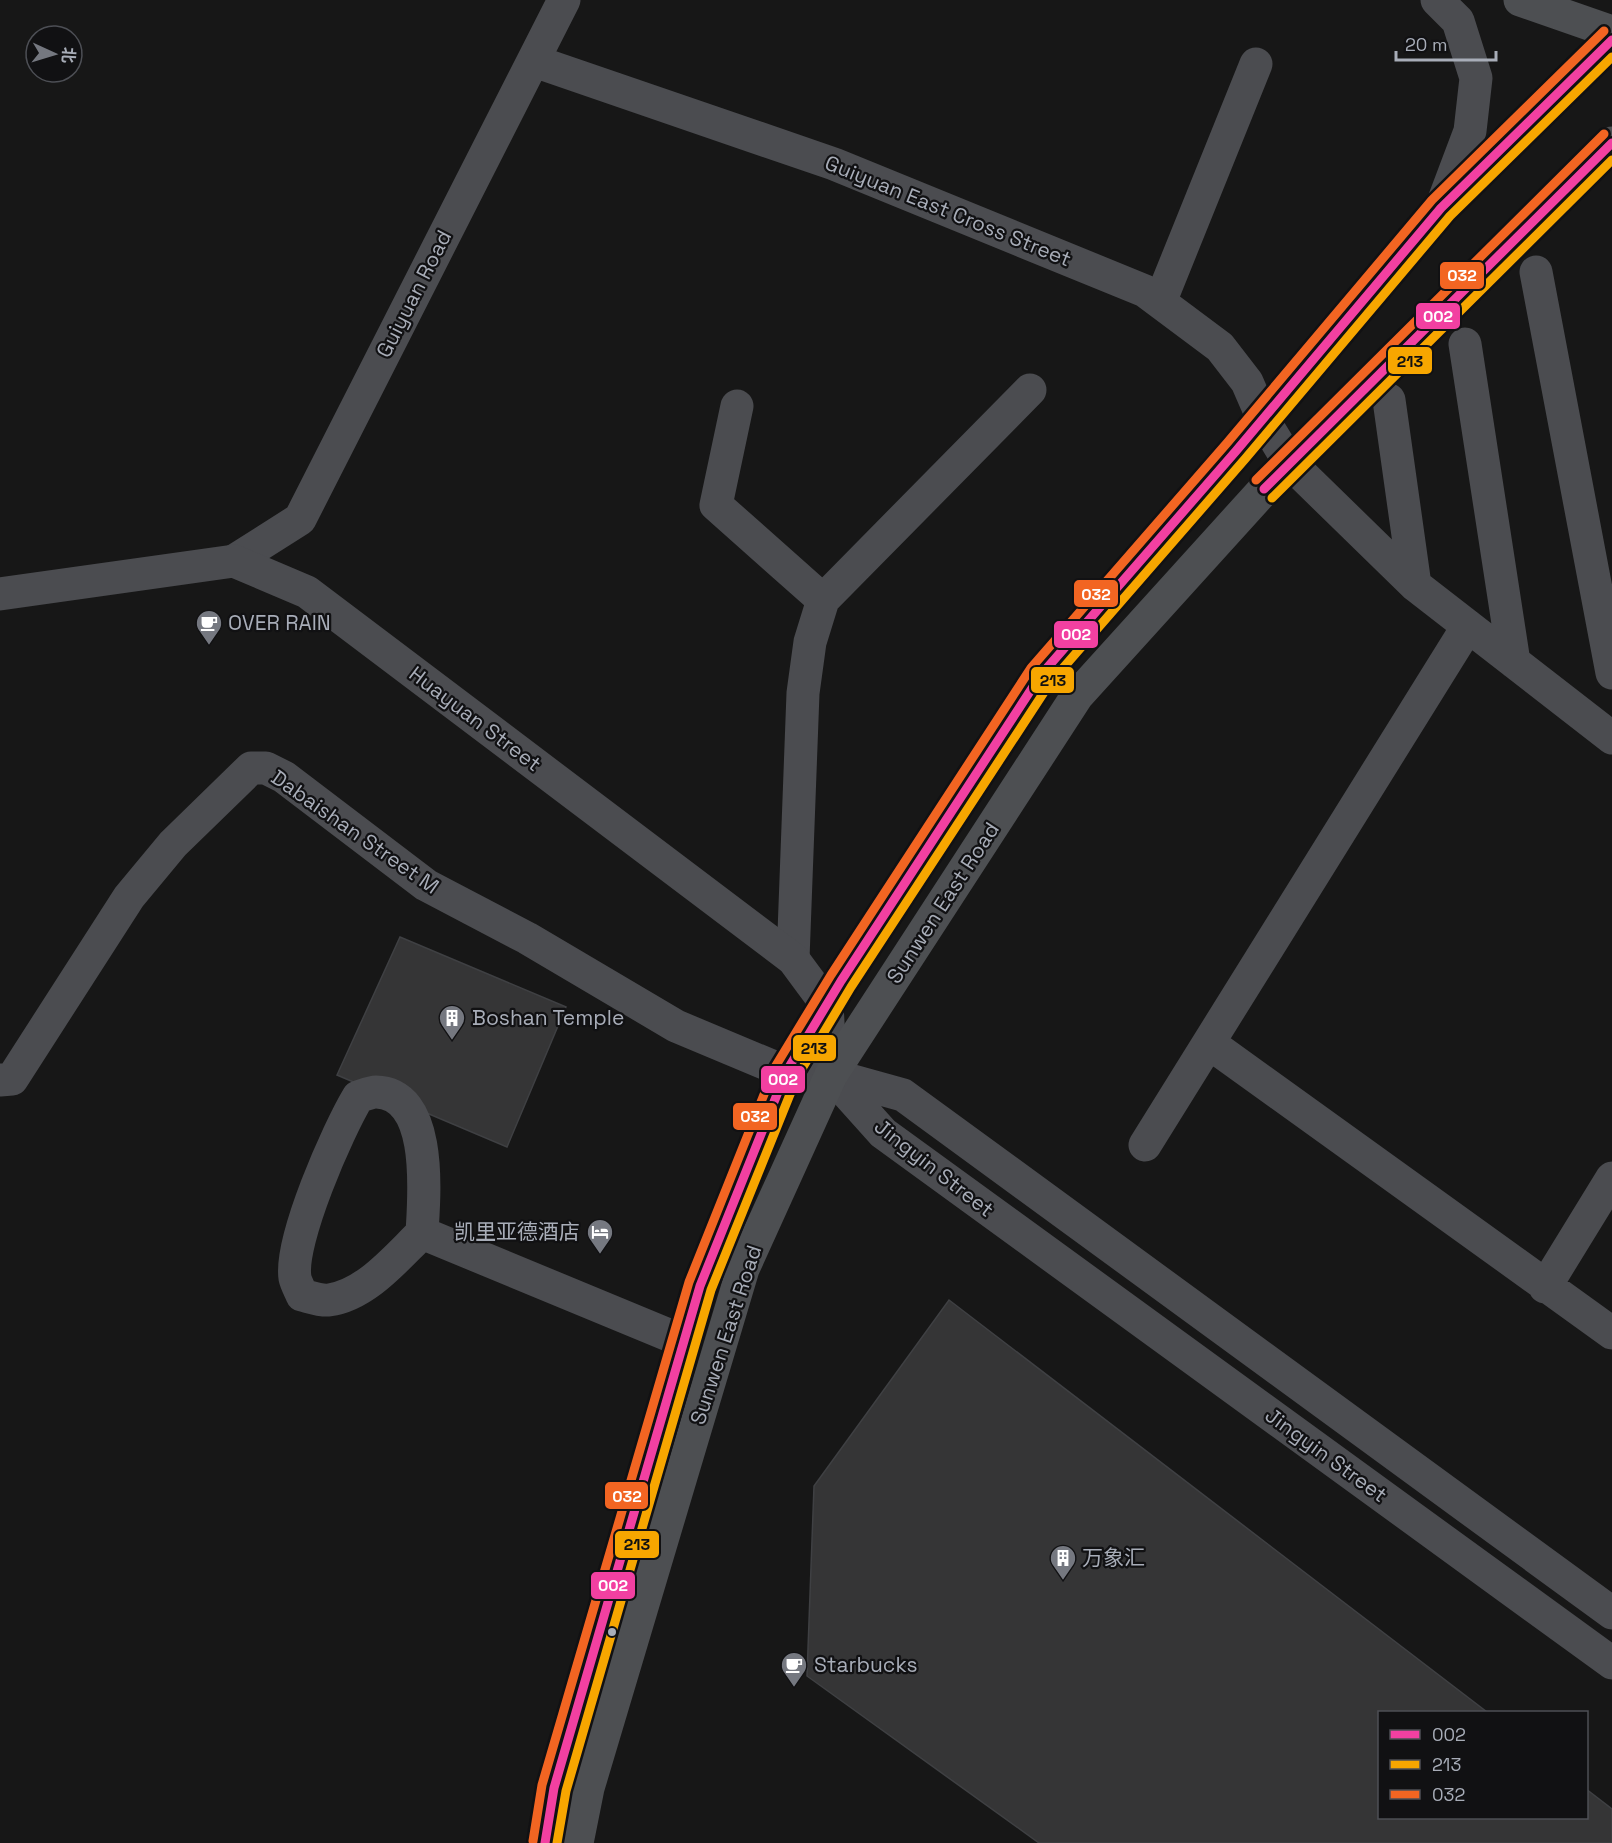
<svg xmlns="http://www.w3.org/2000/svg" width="1612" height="1843" font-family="'Space Grotesk','Noto Sans SC',sans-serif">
<rect width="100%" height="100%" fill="#171717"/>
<path fill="#353536" stroke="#3f4043" stroke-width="1.5" d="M 400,937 L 566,1007 L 507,1147 L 337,1075 Z
M 949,1300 L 1487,1712 L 1380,1712 L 1380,1818 L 1586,1818 L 1586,1789 L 1612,1809 L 1612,1843 L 1039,1843 L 807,1676 L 814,1486 Z"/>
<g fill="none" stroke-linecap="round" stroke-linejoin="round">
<path stroke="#4b4c50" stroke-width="33" d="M 534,61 L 834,164 L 1145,291 L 1220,347 L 1247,382 L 1263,419 L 1289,462 L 1415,585 L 1612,738
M 1536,272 L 1612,673
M 1160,302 L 1256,64
M 1465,344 L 1514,662
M 1389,400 L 1415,585
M 737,406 L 716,505 L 823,600
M 234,561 L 300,519 L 564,0
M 793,959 L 803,693 L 810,642 L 823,600 L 1030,390
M 1209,1043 L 1612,1333
M 0,1080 L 12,1079 L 129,897 L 173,844 L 251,768 L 266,768 L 284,777 L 426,885 L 527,938 L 676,1026 L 786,1072 L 831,1075
M 1145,1145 L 1468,626
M 422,1233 C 396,1258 366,1295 329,1300 C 321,1301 310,1297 302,1295 C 300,1290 296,1283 295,1278 C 289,1241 338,1130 358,1097 C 364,1095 371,1092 376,1092 C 434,1093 424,1197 422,1233 L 683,1341
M 1545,1287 L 1612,1178"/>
<path stroke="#4b4c50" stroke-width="33" d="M 1437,0 L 1458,21 L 1476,78 L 1470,131 L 1441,208
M 0,594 L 234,561 L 307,592 L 793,959 L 827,1005 L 831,1075
M 831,1075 L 883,1133 L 1612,1663
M 831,1075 L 903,1095 L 1612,1613"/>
<path stroke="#4d4f52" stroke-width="33" d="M 1520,0 L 1612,32
M 545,1843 L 554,1788 L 700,1286 L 786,1072 L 841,981 L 1040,676 L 1236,451 L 1441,208 L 1612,40
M 577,1843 L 588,1788 L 743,1269 L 831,1075 L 1077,696 L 1289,462 L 1612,143"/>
<g stroke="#111113" stroke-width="14">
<path id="bus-1" d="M 1264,489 L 1612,143
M 545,1843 L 554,1788 L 700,1286 L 786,1072 L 841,981 L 1040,676 L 1236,451 L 1441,208 L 1612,40"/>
</g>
<g stroke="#111113" stroke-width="14">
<path id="bus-2" d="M 1272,498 L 1612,160
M 557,1843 L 566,1791 L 711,1290 L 797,1077 L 851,987 L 1050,683 L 1245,459 L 1450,216 L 1612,57"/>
</g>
<g stroke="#111113" stroke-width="14">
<path id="bus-3" d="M 1256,480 L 1604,134
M 533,1841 L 542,1785 L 689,1282 L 775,1067 L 831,975 L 1031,668 L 1227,443 L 1432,200 L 1604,31"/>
</g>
<use href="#bus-1" stroke="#f240a1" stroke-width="9"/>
<use href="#bus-2" stroke="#f7a600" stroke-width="9"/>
<use href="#bus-3" stroke="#f26522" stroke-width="9"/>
</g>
<defs>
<g id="cafe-pin" transform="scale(1.35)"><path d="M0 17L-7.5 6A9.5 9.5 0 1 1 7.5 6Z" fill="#757880" stroke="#111113"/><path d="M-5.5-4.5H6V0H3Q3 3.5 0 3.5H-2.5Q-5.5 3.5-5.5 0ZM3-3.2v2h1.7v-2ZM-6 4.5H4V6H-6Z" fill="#fff"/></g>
<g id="building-pin" transform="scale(1.35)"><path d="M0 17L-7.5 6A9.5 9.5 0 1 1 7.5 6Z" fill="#757880" stroke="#111113"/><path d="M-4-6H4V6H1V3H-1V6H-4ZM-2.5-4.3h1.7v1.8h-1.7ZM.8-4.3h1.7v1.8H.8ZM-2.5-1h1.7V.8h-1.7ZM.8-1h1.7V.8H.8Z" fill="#fff"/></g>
<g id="hotel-pin" transform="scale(1.35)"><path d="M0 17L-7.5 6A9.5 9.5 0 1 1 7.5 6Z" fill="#757880" stroke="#111113"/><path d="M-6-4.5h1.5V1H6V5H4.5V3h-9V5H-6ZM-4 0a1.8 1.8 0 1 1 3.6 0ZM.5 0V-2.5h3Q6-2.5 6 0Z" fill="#fff"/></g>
</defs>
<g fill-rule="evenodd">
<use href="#cafe-pin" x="209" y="623"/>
<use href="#building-pin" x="452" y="1018"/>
<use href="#hotel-pin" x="600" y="1232"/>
<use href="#building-pin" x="1063" y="1558"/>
<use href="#cafe-pin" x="794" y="1665"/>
</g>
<circle fill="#a8adb8" stroke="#111113" stroke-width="2" cx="612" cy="1632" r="5"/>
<g text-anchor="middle" stroke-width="4.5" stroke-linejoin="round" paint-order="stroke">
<g font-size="21" fill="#a8adb8" stroke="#111113">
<text transform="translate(948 211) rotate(22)" y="7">Guiyuan East Cross Street</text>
<text transform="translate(414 294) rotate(-63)" y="7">Guiyuan Road</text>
<text transform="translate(475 719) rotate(37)" y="7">Huayuan Street</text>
<text transform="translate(355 832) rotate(35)" y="7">Dabaishan Street M</text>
<text transform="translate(943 903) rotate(-57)" y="7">Sunwen East Road</text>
<text transform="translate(934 1168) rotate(38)" y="7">Jingyin Street</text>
<text transform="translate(726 1335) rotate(-72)" y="7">Sunwen East Road</text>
<text transform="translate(1326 1455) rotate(36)" y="7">Jingyin Street</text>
</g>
<g font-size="21" fill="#a8adb8" stroke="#111113" text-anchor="start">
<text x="228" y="630">OVER RAIN</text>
<text x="472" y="1025">Boshan Temple</text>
<text x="580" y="1239" text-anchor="end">凯里亚德酒店</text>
<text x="1082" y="1565">万象汇</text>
<text x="814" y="1672">Starbucks</text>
</g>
</g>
<g stroke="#111113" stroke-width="2">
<rect x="1439" y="261" width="46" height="29" rx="6" fill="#f26522"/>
<rect x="1415" y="302" width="46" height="28" rx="6" fill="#f240a1"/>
<rect x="1387" y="346" width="46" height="29" rx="6" fill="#f7a600"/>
<rect x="1073" y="579" width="46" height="29" rx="6" fill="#f26522"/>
<rect x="1053" y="620" width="46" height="29" rx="6" fill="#f240a1"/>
<rect x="1030" y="666" width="45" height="28" rx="6" fill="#f7a600"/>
<rect x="792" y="1034" width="45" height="28" rx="6" fill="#f7a600"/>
<rect x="760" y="1065" width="46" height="29" rx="6" fill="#f240a1"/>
<rect x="732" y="1102" width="46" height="29" rx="6" fill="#f26522"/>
<rect x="604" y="1481" width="45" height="29" rx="6" fill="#f26522"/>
<rect x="614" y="1530" width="46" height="29" rx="6" fill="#f7a600"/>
<rect x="590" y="1571" width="46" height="29" rx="6" fill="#f240a1"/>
</g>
<g font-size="16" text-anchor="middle" font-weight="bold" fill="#fff">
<text x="1462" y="281">032</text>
<text x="1438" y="322">002</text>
<text x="1096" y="600">032</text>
<text x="1076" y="640">002</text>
<text x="783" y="1085">002</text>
<text x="755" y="1122">032</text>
<text x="627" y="1502">032</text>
<text x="613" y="1591">002</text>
</g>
<g font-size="16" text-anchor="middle" font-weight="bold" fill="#111">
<text x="1410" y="367">213</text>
<text x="1053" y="686">213</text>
<text x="814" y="1054">213</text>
<text x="637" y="1550">213</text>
</g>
<rect x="1378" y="1711" width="210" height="108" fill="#111113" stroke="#4d4f55" stroke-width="1.5"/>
<rect x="1390" y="1730" width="30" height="9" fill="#f240a1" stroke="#4d4f55" stroke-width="1.5"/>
<text x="1432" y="1741" font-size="18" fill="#a8adb8">002</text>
<rect x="1390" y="1760" width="30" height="9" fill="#f7a600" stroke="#4d4f55" stroke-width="1.5"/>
<text x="1432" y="1771" font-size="18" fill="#a8adb8">213</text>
<rect x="1390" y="1790" width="30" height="9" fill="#f26522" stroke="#4d4f55" stroke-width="1.5"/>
<text x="1432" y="1801" font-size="18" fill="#a8adb8">032</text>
<g transform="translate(54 54) rotate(94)"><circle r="28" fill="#111113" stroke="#4d4f55" stroke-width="1.5"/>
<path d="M0-4.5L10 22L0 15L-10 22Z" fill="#757880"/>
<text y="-9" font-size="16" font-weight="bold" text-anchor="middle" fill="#a8adb8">北</text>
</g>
<path d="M1396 51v9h100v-9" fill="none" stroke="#a8adb8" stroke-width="3"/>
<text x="1405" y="51" font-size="18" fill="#a8adb8" stroke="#111113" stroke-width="4.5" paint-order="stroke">20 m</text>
</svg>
